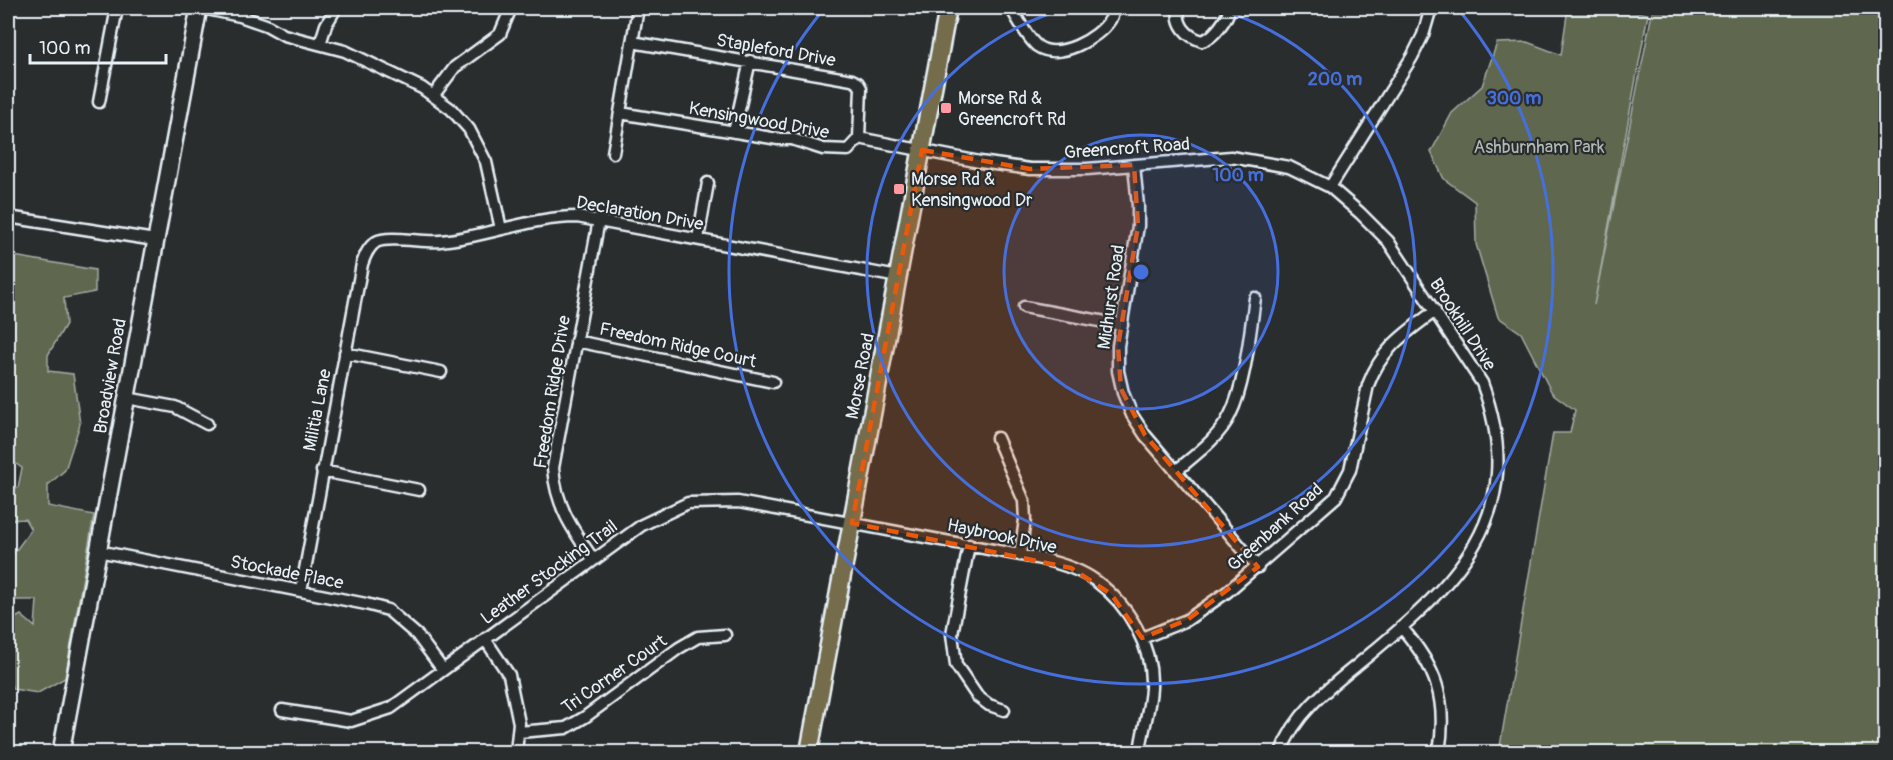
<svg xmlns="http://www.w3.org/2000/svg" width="1893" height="760" font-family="Pangolin,sans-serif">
<rect width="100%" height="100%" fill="#2a2d2e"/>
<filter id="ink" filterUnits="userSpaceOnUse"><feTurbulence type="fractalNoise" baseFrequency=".0167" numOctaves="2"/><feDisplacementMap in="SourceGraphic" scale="12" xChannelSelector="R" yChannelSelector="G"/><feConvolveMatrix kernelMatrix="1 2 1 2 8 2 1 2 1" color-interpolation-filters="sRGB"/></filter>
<g filter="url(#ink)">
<path fill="#5e684f" stroke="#a3aca4" stroke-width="1.5" d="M 1568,8 L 1610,8 L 1648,14 L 1594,305 L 1653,8 L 1885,8 L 1885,752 L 1499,752 L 1553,433 L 1570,433 L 1575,410 L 1552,393 L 1521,333 L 1498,317 L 1476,244 L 1475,202 L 1444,179 L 1431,152 L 1452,113 L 1482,86 L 1497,43 L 1527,42 L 1561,55 Z
M 8,255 L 95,270 L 95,292 L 64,298 L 66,324 L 48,355 L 48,371 L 73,374 L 80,424 L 65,470 L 48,485 L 48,506 L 94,515 L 65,678 L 38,693 L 13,689 L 8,678 L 8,622 L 21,615 L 35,627 L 37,600 L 16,600 L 8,592 L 8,561 L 31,530 L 25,519 L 8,520 L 8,487 L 18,488 L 22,468 L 8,458 L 8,340 L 11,333 L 8,324 Z"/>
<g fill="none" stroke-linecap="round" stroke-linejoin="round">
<g stroke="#e8f1f8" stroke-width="15">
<path id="street" d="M 202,8 L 240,16 L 266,25 L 284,35 L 345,51 L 422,88 L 451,109 L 469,129 L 486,162 L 501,229
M 1011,8 C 1017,18 1028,39 1037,46 C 1058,61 1098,39 1110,20 C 1112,17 1114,11 1115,8
M 1179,8 C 1176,24 1186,36 1202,41 C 1214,38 1227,19 1230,8
M 632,42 L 852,80 L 858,83 L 861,88 L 859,138
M 320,44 L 326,25 L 336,8
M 433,96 L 455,67 L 500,34 L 511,8
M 99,102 L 117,8
M 620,113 L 778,139 L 792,139 L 823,149 L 848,150 L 859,138
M 734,132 L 750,61
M 859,138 L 980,162 L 1030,169 L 1087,169 L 1231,157 L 1289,167 L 1330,187 L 1360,213 L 1388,241 L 1482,383 C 1532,518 1453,586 1357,665 C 1327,689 1294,715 1281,752
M 613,153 L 638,8
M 1134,165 L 1138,206 L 1138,226 L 1118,346 L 1118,371 L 1123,393 L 1132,415 L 1145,435 L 1258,567
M 1330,187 L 1412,57 L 1423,35 L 1431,8
M 8,217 L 155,240
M 698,239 L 708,183
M 1024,307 L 1122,325
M 576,341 L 773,382
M 345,353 L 441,372
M 127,398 L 175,407 L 207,424
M 997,438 L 1024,501 L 1025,520 L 1020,554
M 322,471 L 419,490
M 1176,471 C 1195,455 1219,438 1230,415 C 1245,386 1250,332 1255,298
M 969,545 L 952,634 L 956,665 L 977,696 L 989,705 L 1004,710
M 98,551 L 366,604 L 388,610 L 417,635 L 443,670
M 593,559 C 572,529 556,506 553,468 L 599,220
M 301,591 L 362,264 C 365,256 368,247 376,242 C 388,235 424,243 440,241 C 487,237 530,217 577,217 L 898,277
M 1402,628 C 1436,667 1448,700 1439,752
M 1142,638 L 1187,620 L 1227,592 L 1336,497 L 1350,470 L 1368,385 C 1382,348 1404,334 1435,311
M 485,639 L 509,675 L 519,723 L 516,752
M 282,710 L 351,721 L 391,708 L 642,525 L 688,503 L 738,502 L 1041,559 C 1059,563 1081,570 1096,581 C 1129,605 1153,647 1151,688 C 1150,710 1142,731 1140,752
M 519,732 L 566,728 L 585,717 L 679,648 L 698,637 L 725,635"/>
</g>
<g stroke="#e8f1f8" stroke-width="20">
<path id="secondary" d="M 61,752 L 199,8"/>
</g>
<g stroke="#e8f1f8" stroke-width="21">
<path id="primary" d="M 809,752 L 948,8"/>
</g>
<use href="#street" stroke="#2a2d2e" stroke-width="10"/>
<use href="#secondary" stroke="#2a2d2e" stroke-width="15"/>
<use href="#primary" stroke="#746c4b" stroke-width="16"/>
</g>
</g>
<path fill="#e8590c" fill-opacity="0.2" stroke="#e8590c" stroke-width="4.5" stroke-dasharray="12 8" stroke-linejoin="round" d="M 922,150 L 1030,169 L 1134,165 L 1138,226 L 1118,346 L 1121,389 L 1145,435 L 1258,567 L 1187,620 L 1142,638 L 1111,594 L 1071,568 L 852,523 Z"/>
<circle cx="1141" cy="272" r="137" fill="#466fde" fill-opacity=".12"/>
<g fill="none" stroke="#466fde" stroke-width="3">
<circle cx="1141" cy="272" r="137"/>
<path d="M1214 8A274 274 0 1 1 1068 8"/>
<path d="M1459 10A412 412 0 1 1 823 10"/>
</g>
<g fill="#ff9aa2" stroke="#2a2d2e" stroke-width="2">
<rect x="940" y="102" width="12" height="12" rx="3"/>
<rect x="893" y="183" width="12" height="12" rx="3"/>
</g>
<g text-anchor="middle" stroke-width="4.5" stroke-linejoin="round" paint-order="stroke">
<g font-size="18" fill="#e8f1f8" stroke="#2a2d2e">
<text transform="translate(776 50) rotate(10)" y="6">Stapleford Drive</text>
<text transform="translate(759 120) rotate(10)" y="6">Kensingwood Drive</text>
<text transform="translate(1127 148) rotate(-4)" y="6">Greencroft Road</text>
<text transform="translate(640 213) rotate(10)" y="6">Declaration Drive</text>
<text transform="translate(1111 297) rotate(-82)" y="6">Midhurst Road</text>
<text transform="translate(1463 324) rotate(57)" y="6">Brookhill Drive</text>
<text transform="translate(678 345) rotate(12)" y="6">Freedom Ridge Court</text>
<text transform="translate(110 376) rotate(-80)" y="6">Broadview Road</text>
<text transform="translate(860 376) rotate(-79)" y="6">Morse Road</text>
<text transform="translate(552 392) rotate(-81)" y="6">Freedom Ridge Drive</text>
<text transform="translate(317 410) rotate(-79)" y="6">Militia Lane</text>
<text transform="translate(1275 527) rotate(-42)" y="6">Greenbank Road</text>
<text transform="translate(1002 536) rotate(12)" y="6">Haybrook Drive</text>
<text transform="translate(287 572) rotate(11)" y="6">Stockade Place</text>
<text transform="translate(549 572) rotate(-36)" y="6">Leather Stocking Trail</text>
<text transform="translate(614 674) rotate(-35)" y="6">Tri Corner Court</text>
</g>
<g font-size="18" fill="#e8f1f8" stroke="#2a2d2e" text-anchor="start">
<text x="958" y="104">Morse Rd &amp;<tspan x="958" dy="21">Greencroft Rd</tspan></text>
<text x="911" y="185">Morse Rd &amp;<tspan x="911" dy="21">Kensingwood Dr</tspan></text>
</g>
<g font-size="18" fill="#b1bab4" stroke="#2a2d2e">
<text x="1539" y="153">Ashburnham Park</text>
</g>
</g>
<circle cx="1141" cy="272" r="9" fill="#466fde" stroke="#2a2d2e" stroke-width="3"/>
<g font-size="18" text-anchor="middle" font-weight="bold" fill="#466fde" stroke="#2a2d2e" stroke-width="4.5" stroke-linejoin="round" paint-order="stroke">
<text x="1335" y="85">200 m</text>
<text x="1514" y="104">300 m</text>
<text x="1238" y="181">100 m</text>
</g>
<rect width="1893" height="760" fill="none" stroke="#2a2d2e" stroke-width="30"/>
<rect x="15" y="15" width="1863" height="730" fill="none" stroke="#e8f1f8" stroke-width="2" filter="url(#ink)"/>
<path d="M30 54v9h136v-9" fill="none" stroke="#e8f1f8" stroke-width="3"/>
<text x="39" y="54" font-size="18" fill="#e8f1f8" stroke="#2a2d2e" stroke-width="4.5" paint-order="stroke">100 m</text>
</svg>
